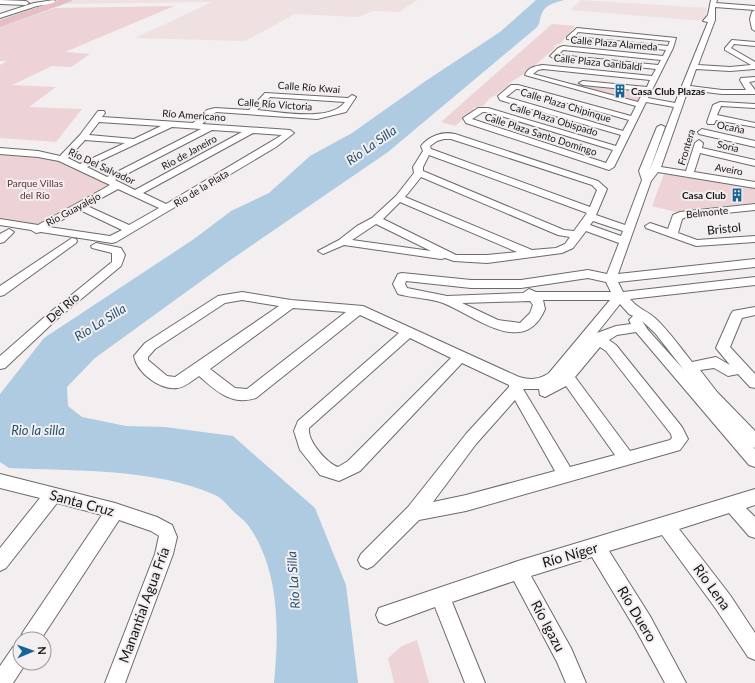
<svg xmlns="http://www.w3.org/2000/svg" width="755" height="683" font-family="Lato,sans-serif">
<rect width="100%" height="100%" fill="#f3eeef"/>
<path fill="#efe1e2" d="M 76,0 L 417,0 L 399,12 L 373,11 L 358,17 L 295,14 L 245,41 L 135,38 L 212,2 L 65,4 Z
M 581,0 L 707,8 L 704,21 L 570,10 Z"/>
<path fill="#edd3d6" d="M 174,6 L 65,52 L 90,54 L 71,67 L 52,66 L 12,85 L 56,87 L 29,107 L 82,109 L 56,142 L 0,138 L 0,65 L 7,61 L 0,61 L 0,27 L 55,8 Z
M 552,24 L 575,26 L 561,43 L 553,46 L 556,47 L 527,72 L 508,84 L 509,85 L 496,95 L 490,98 L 483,106 L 473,108 L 474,110 L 455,126 L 441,122 Z
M 573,83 L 642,90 L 645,91 L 640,101 L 636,102 L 571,84 Z
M 0,151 L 54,157 L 117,185 L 38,228 L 0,223 Z
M 664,174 L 719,180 L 755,188 L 755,203 L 676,212 L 652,206 Z
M 417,640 L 429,683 L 394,683 L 388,658 L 402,646 Z"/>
<path fill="#afcbe2" d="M 536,0 L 564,0 C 555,3 546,4 542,13 C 539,19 541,23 536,28 L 388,152 L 229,261 L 95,358 L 67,387 L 68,406 L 82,417 L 126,426 L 165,427 L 233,436 L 315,508 L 346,585 L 358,683 L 274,683 C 279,633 280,572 250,528 C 246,521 238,516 233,511 C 228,506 222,498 215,495 C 155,468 74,471 9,468 L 0,462 L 0,394 L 44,338 L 194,239 L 231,211 L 269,193 L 310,156 L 352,133 L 427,80 L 500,32 Z"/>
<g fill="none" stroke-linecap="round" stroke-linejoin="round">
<g stroke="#6e6a6a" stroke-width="2">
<path id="minor" d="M 0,0 L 26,1 L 29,3 L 26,5 L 0,4 Z
M 54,0 L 56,3 L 37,6 L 0,18 L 0,14 L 34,3 Z
M 711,0 L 717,0 L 716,3 L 755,6 L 755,10 L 715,7 L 715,20 L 698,65 L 730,67 L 751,65 L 725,50 L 725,48 L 732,40 L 755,42 L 755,46 L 734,44 L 731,48 L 755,62 L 755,69 L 730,71 L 696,69 L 690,86 L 722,90 L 746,90 L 740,80 L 741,78 L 755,77 L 755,81 L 749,82 L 755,90 L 755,94 L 722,94 L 688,90 L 661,167 L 686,171 L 695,143 L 699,140 L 703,143 L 702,148 L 755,160 L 755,166 L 700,153 L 694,172 L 755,182 L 755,188 L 658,172 L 651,181 L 618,274 L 755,259 L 755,267 L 618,282 L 623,292 L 755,277 L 755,285 L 630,299 C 638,309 646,310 655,318 C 669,331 680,347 692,362 L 716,357 L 730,365 L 716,348 L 731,314 L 733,311 L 755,307 L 755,315 L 742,318 L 730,347 L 755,374 L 755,388 L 750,387 L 738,374 L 728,376 L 714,368 L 700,370 L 717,392 L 755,431 L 755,448 L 753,447 L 755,449 L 755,467 L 749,465 L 636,332 L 617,335 L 609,340 L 616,345 L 682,427 L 688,439 L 680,450 L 466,511 L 419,520 L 373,566 L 367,569 L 361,566 L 358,560 L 361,554 L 408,507 L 466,434 L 509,387 L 509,385 L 462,363 L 360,471 L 339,481 L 320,475 L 300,450 L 294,431 L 298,421 L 399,333 L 360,315 L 256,398 C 232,406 216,391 199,376 C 193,380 184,388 177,388 C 160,390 137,373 134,356 L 145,343 L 218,296 L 242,292 L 291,300 L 363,306 L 519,377 C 530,380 539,380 549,373 L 610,300 L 543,300 L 545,309 C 524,359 474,315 443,303 C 429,298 412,298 398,294 L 393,284 L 398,274 L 402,273 L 471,280 L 521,280 L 588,270 L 607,274 L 619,243 L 586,231 L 573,248 L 562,253 L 487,263 L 454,261 L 445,258 L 441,259 L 344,245 L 323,254 L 318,251 L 339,240 L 357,226 L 372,218 L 396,196 L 414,173 L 413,167 L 423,151 L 421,146 C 429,136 442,131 455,134 L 598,181 L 607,189 L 596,215 L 625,225 L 642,180 L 639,171 L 657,127 L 661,125 L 665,127 L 649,172 L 674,107 L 646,102 L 614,167 L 609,170 L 466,123 L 463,118 L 478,108 L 488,108 L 616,146 L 621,135 L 500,100 L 498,96 L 511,85 L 518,85 L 631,116 L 636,106 L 525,75 C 528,67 536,66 543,65 L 652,76 L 656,69 L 553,58 L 550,56 L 558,48 L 563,46 L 663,56 L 666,50 L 567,39 L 567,37 L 577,28 L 676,38 L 673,48 L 648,98 L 675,103 L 708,22 L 703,21 L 708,15 ZM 578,32 L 670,41 L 668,46 L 574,37 ZM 563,50 L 661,60 L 658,65 L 558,55 ZM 543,69 L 650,80 L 647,87 L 583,81 L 579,83 L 583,85 L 644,91 L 638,102 L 533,74 L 538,70 ZM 516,89 L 518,89 L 629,120 L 623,131 L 506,97 ZM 483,112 L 488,112 L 613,150 L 606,163 L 472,119 ZM 444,139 L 451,139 L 592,185 L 597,190 L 590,207 L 431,149 L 430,146 L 437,141 ZM 429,155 L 587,213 L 574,231 L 564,230 L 423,171 L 423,167 ZM 421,177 L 558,235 L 570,237 L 565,244 L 556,248 L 532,250 L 405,197 ZM 400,202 L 517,252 L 487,255 L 456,255 L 383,219 ZM 593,221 L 623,231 L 621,236 L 590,225 ZM 376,224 L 431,251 L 352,240 ZM 588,278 L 606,282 L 611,292 L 536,292 L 529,289 L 523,293 L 447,296 L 407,288 L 405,284 L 406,281 L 471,288 L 521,288 ZM 242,300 L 279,306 L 175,377 L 167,376 L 148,360 L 148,357 L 155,349 L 225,303 ZM 530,301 L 533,305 L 530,313 L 520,323 L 498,320 L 462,303 ZM 620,304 L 629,314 L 633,316 L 629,320 L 631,324 L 616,326 L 597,333 ZM 293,308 L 346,312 L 247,389 L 235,388 L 210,369 ZM 642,321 L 655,333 L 684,370 L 648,330 ZM 410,338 L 451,358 L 348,461 L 338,467 C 327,463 307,441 309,428 ZM 600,347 L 606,351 L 671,434 L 672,438 L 670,440 L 630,451 L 575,377 ZM 566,386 L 615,455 L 570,467 L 523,389 L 539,389 L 540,395 L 545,397 ZM 515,400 L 555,471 L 466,495 L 433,502 L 476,444 Z
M 755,10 L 755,31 L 752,29 L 750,19 L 752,12 Z
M 265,93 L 348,98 L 352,95 L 356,97 L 346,112 L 317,119 L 216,112 L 202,124 L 290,130 L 294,133 L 276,147 L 116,242 L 112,243 L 41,232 L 36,233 L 31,230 L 0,225 L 0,219 L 38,225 L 110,185 L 59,161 L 38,157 L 0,154 L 0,148 L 38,151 L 60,156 L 80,135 L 98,111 L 104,111 L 105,113 L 102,117 L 193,123 L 207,110 L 215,108 L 249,110 ZM 270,97 L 345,102 C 331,122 279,112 257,110 ZM 99,122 L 161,126 L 134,139 L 89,135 ZM 172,127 L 201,129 L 107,177 L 87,167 ZM 212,130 L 242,132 L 135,190 L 115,180 ZM 253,133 L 282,135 L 166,204 L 143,193 ZM 85,140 L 125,143 L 80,164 L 68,158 ZM 118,189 L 159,208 L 129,225 L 87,206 ZM 80,210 L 122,230 L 110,236 L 49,227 Z
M 720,102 L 755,104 L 755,108 L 721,106 L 717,115 L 755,123 L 755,127 L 716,120 L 714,124 L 708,124 L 707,122 L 713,105 Z
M 702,129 L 755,141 L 755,147 L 699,134 L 698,132 Z
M 755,204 L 755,210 L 686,217 L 682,219 L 678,233 L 697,240 L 755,236 L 755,242 L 696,246 L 646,228 L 645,226 L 650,223 L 668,229 L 673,215 L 680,212 Z
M 9,229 L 14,232 L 4,242 L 0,243 L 0,234 Z
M 72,238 L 76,239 L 77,241 L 76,243 L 4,295 L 0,296 L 0,286 Z
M 96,243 L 121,248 L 125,255 L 121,266 L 56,320 L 5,368 L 0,369 L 0,356 L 48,314 L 112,262 L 112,253 L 92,248 L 91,246 Z
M 0,474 L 115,503 L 157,517 L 172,525 L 177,537 L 173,554 L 125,683 L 105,683 L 155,554 L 159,536 L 151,531 L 119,520 L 41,639 L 20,639 L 23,632 L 102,515 L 57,503 L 6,568 L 0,571 L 0,548 L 40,498 L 0,488 Z
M 755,489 L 755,505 L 746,508 L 755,517 L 755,538 L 749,536 L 729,513 L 679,529 L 730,595 L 755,633 L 755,660 L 748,657 L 716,609 L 662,535 L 609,551 L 650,616 L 686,683 L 665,683 L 636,630 L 592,557 L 531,576 L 571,648 L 586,683 L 566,683 L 557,662 L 514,581 L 452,602 L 485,683 L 465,683 L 435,607 L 386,625 L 379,622 L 376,615 L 379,608 L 518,561 Z
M 20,644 L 20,663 L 26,663 L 13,683 L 0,683 L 0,666 L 13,647 Z"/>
</g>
<g stroke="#cccbcb" stroke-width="2">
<path id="major" d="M 61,0 L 72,0 L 0,26 L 0,21 Z"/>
</g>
<use href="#minor" fill="#fff" fill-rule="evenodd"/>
<use href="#major" fill="#ecbbc3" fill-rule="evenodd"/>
</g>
<defs>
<g id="building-bare" transform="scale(1.08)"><path d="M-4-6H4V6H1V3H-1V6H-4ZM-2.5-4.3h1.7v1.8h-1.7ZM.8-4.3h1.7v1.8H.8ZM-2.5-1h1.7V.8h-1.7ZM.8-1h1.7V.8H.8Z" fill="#166496" stroke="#f3eeef" stroke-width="2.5" paint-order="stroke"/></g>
</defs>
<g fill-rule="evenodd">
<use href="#building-bare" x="620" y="91"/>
<use href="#building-bare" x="737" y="195"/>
</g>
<g text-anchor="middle" stroke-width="4" stroke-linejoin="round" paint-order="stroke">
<g font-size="10" fill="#161414" stroke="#f3eeef">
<text transform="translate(614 43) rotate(5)" y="4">Calle Plaza Alameda</text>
<text transform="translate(598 62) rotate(6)" y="4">Calle Plaza Garibaldi</text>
<text transform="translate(309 87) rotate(4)" y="4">Calle Río Kwai</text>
<text transform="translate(275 104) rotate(4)" y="4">Calle Río Victoria</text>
<text transform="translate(566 105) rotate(17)" y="4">Calle Plaza Chipinque</text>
<text transform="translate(194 115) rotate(4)" y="4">Río Americano</text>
<text transform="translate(554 119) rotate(17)" y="4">Calle Plaza Obispado</text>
<text transform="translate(731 127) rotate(12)" y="4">Ocaña</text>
<text transform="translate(541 134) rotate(18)" y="4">Calle Plaza Santo Domingo</text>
<text transform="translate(728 146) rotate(12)" y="4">Soria</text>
<text transform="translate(686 147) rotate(-73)" y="4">Frontera</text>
<text transform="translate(189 152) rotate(-29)" y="4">Río de Janeiro</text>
<text transform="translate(102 166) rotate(25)" y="4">Río Del Salvador</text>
<text transform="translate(729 169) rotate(10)" y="4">Aveiro</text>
<text transform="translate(201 188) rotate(-31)" y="4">Río de la Plata</text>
<text transform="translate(73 209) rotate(-28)" y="4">Rio Guayalejo</text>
<text transform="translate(707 212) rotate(-6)" y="4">Belmonte</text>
</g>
<g font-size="10" font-weight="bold" fill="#161414" stroke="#f3eeef" text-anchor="start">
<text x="631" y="95">Casa Club Plazas</text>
<text x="726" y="199" text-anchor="end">Casa Club</text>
</g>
<g font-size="10" fill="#63303a" stroke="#f3eeef">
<text x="35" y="187">Parque Villas<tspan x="35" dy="12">del Río</tspan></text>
</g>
<g font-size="12" fill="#161414" stroke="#f3eeef">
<text transform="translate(724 229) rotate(-6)" y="4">Bristol</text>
<text transform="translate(63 308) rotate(-40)" y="4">Del Río</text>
</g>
<g font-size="13" font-style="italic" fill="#245172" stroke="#f3eeef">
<text transform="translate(371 145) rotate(-35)" y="5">Río La Silla</text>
<text transform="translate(100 322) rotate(-32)" y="5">Río La Silla</text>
<text x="38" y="435">Rio la silla</text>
<text transform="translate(293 580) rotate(-94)" y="5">Río La Silla</text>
</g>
<g font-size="14" fill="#161414" stroke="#f3eeef">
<text transform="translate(82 503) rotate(15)" y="5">Santa Cruz</text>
<text transform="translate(570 555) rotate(-16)" y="5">Río Níger</text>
<text transform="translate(712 587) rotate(54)" y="5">Río Lena</text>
<text transform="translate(144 605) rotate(-70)" y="5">Manantial Agua Fría</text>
<text transform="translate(637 614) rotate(59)" y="5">Río Duero</text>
<text transform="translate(548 626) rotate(62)" y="5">Río Igazu</text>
</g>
</g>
<g transform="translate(32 651) rotate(88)"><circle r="19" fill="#f3eeef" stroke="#9b9797"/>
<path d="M0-3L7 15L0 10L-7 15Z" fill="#166496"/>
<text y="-6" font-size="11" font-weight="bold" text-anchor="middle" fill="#161414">N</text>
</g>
</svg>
